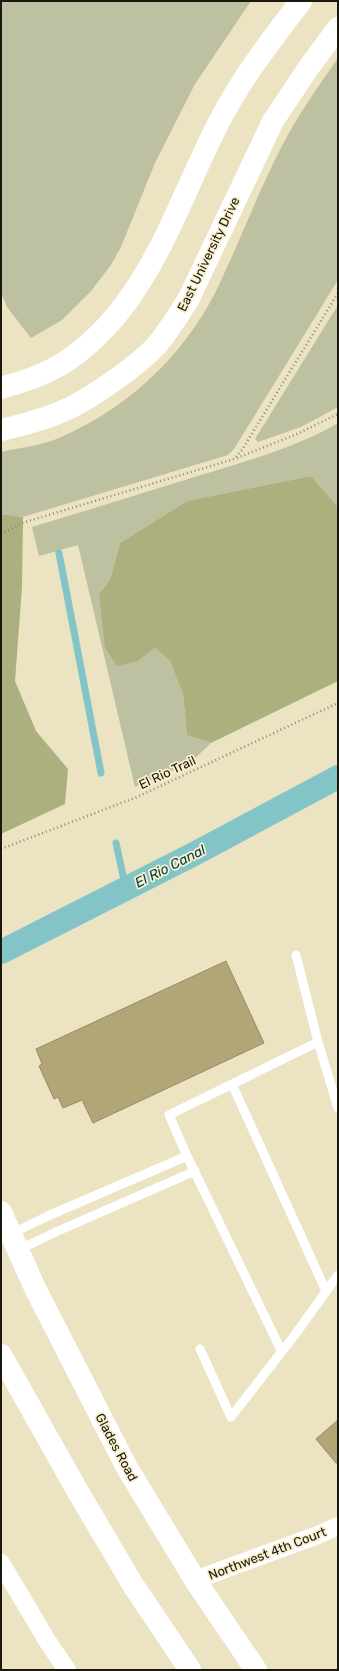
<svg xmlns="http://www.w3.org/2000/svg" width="339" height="1671" font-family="Rubik,sans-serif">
<rect width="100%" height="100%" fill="#ece3c3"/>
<path fill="#bec0a2" d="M 1,1 L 251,1 L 195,84 L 155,163 L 121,247 L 111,265 L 91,291 L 62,320 L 31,338 L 7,307 L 1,292 Z
M 338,58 L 338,280 L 234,449 L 228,455 L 23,517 L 1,514 L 1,452 C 18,448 38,446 54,440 C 123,412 182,359 216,291 C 239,244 257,194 281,148 C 297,116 318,87 338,58 Z
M 338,305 L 338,407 L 301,427 L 258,442 L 255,439 Z
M 338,423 L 338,507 L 311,476 L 187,501 L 120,543 L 110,580 L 99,594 L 138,661 L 155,648 L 170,661 L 183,694 L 187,735 L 211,743 L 191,762 L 135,787 L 78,545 L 39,556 L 32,527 C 89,510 145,492 201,475 C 246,461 298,447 338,423 Z"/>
<path fill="#acaf7e" d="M 311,476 L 338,507 L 338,681 L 211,743 L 187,735 L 183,694 L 170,661 L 155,648 L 138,661 L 117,666 L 105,648 L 99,594 L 110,580 L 120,543 L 187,501 Z
M 1,514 L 23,517 L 22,587 L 15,681 L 36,731 L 68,769 L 65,804 L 1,834 Z"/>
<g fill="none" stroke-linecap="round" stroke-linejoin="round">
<path stroke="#83c4c6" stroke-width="7" d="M 59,553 L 101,773
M 116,843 L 126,889"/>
<path stroke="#83c4c6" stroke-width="24" d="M 1,952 L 194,854 L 338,777"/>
</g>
<path fill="#b3a676" stroke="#938b6d" d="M 226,961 L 264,1043 L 93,1123 L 82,1100 L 63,1108 L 58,1097 L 54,1099 L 39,1066 L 42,1064 L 36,1049 Z
M 338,1420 L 338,1462 L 336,1463 L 316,1439 Z"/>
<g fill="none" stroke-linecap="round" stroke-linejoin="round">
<path stroke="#908a73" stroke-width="2.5" stroke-dasharray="1 3" stroke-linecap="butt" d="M 237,458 L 297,434 L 338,414
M 1,534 L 22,523 L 234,459 L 242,450 L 338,293
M 1,849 L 137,797 L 338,703"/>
<path stroke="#fff" stroke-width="9" d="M 296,955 L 318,1042 L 338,1108
M 232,1084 L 326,1291
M 187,1156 L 282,1352
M 11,1234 L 50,1215 L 187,1156 L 169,1115 L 318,1042
M 18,1250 L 58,1231 L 195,1171
M 200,1349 L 231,1417 L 294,1336 L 338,1275"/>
<path stroke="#fff" stroke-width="18" d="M 1,1563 L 48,1642 L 67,1670
M 195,1580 L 318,1535 L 338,1526"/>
<path stroke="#fff" stroke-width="22" d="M 1,388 C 24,381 48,374 68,360 C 150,304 177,202 221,118 C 243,76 273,38 301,1
M 1,430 C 21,425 44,420 63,411 C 89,400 136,367 156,346 C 169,331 179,314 189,298 L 273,121 L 309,67 L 338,28"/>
<path stroke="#fff" stroke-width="22" d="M 1,1212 L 35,1288 L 126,1466 L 195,1580 L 256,1670
M 1,1355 L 77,1490 L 133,1585 L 190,1670"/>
</g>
<g text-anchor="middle" stroke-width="3.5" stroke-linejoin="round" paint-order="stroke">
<g font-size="13" fill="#1a170c" stroke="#f9f0d0">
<text transform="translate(208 254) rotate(-64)" y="5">East University Drive</text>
<text transform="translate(167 772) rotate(-25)" y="5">El Rio Trail</text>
<text transform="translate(117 1447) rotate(62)" y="5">Glades Road</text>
<text transform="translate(267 1553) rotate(-21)" y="5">Northwest 4th Court</text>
</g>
<g font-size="14" font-style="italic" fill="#004042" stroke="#f9f0d0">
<text transform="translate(170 866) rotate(-27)" y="5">El Rio Canal</text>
</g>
</g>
<rect width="339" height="1671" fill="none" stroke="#1a170c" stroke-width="4"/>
</svg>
